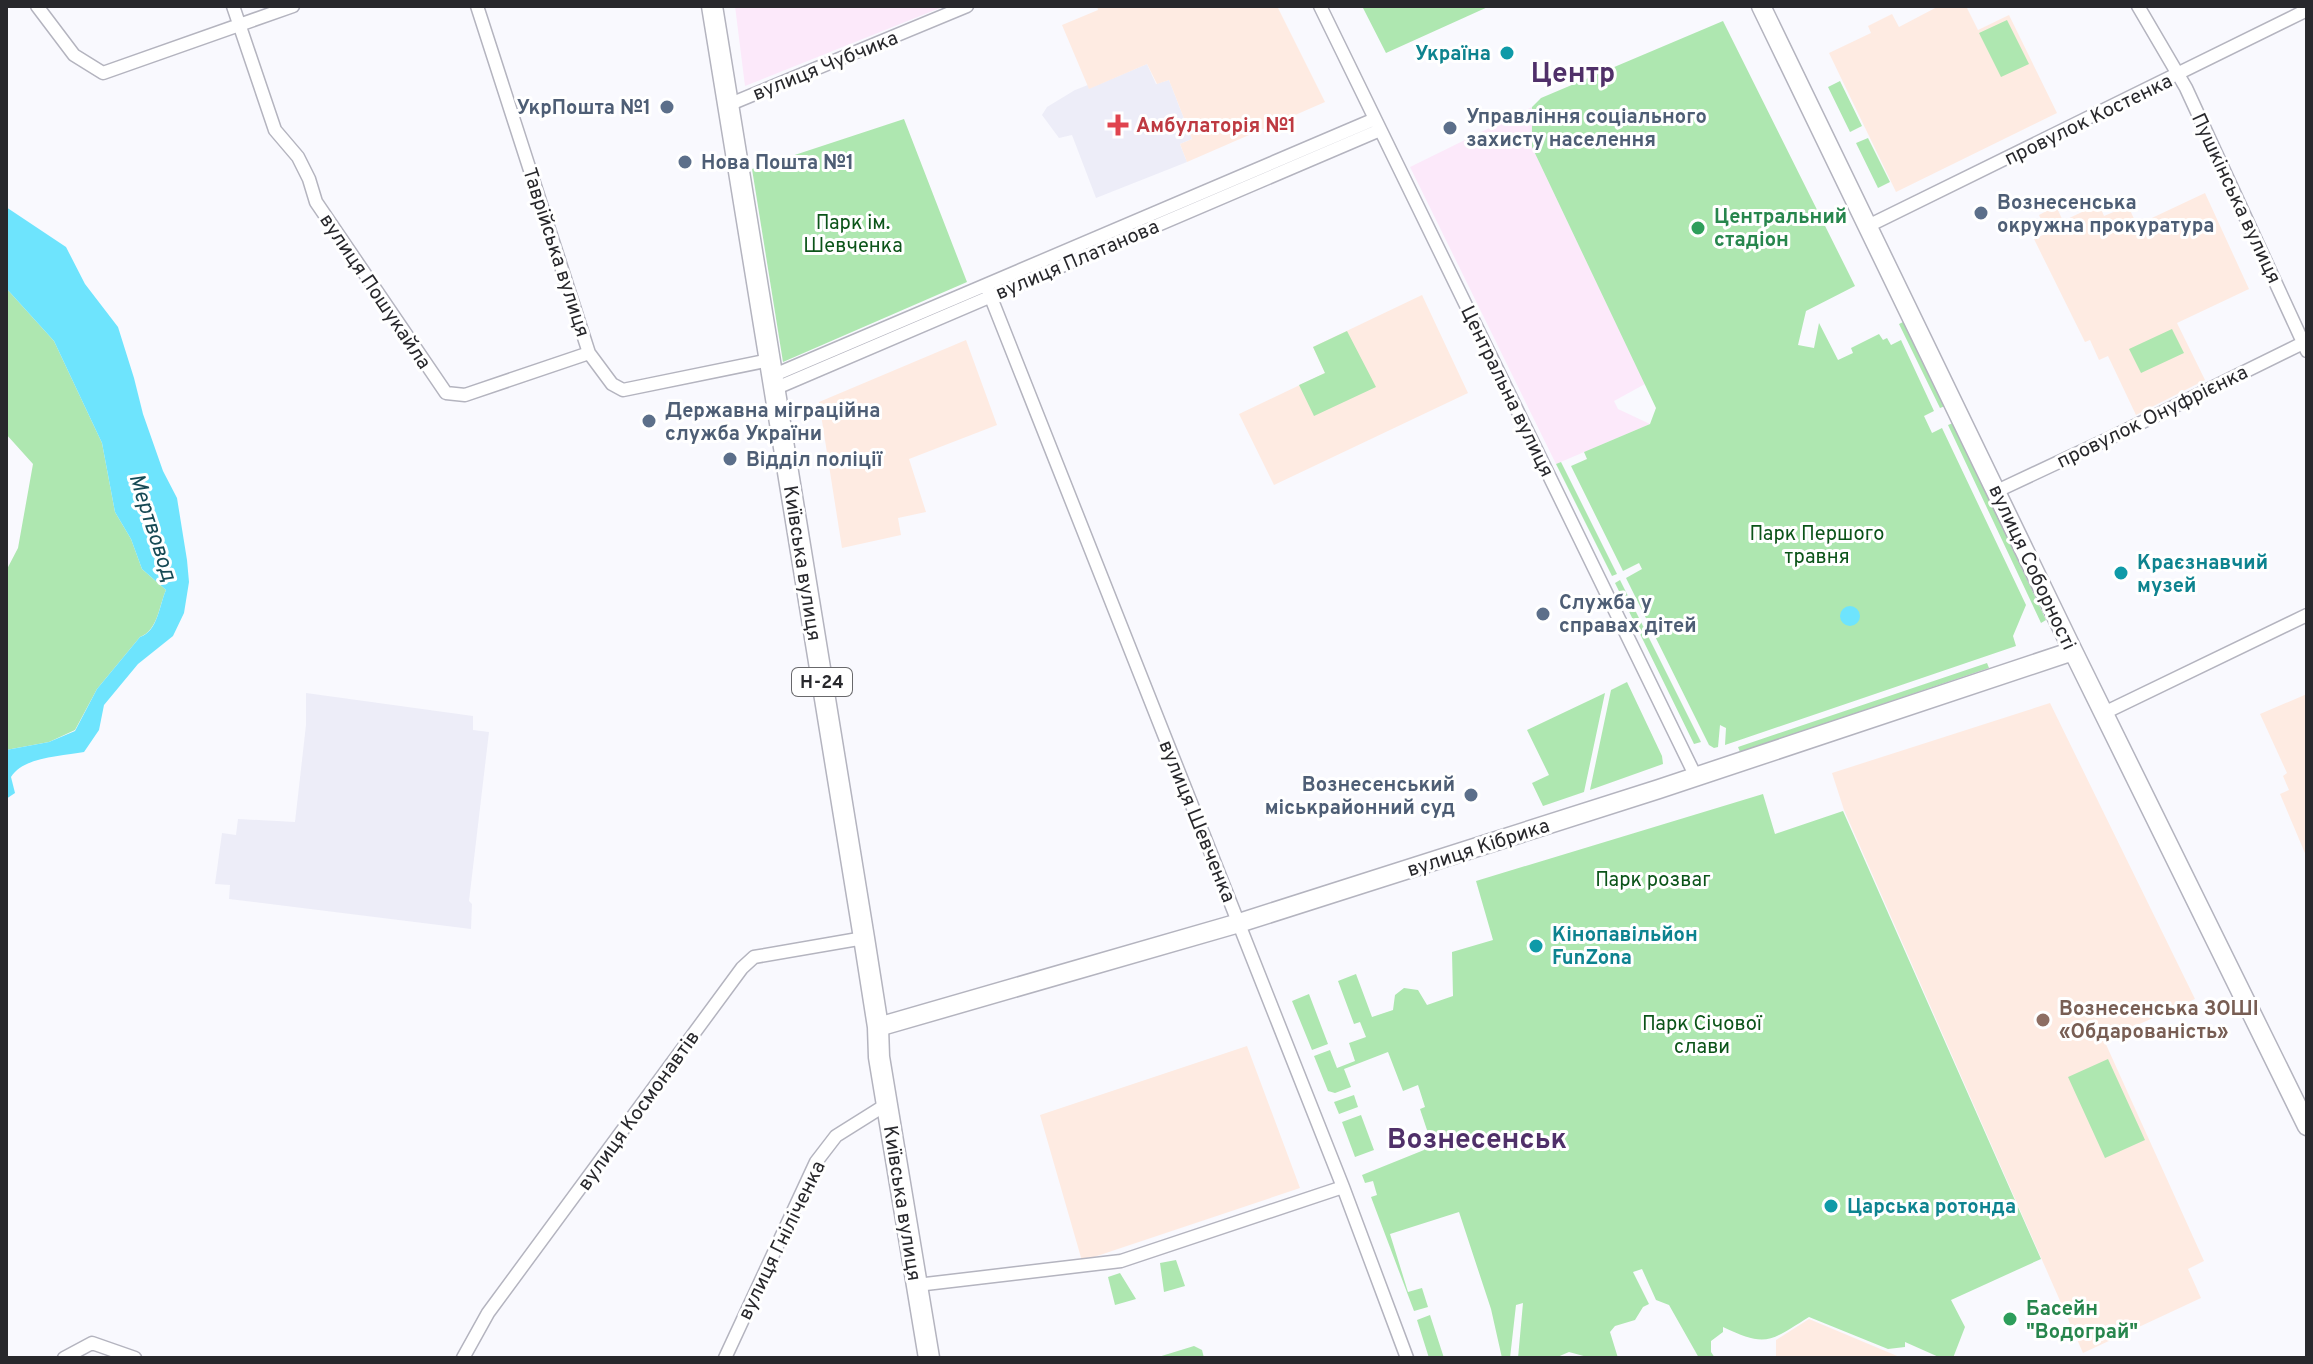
<svg xmlns="http://www.w3.org/2000/svg" width="2313" height="1364" font-family="Overpass,sans-serif">
<rect width="100%" height="100%" fill="#f9f9fe"/>
<path fill="#fce9fa" d="M 735,6 L 945,6 L 745,86 Z
M 1532,107 L 1532,147 L 1645,384 L 1614,401 L 1618,409 L 1650,424 L 1556,464 L 1410,167 Z"/>
<path fill="#ededf8" d="M 1147,64 L 1156,84 L 1169,80 L 1192,139 L 1180,144 L 1187,162 L 1096,198 L 1072,135 L 1059,138 L 1042,115 L 1047,107 L 1075,90 L 1088,85 L 1090,88 Z
M 306,693 L 473,716 L 473,730 L 489,732 L 469,901 L 472,904 L 471,929 L 229,899 L 230,885 L 215,884 L 222,833 L 236,835 L 238,819 L 295,822 L 306,725 Z"/>
<path fill="#feebe2" d="M 1097,6 L 1277,6 L 1325,102 L 1187,162 L 1180,144 L 1192,139 L 1169,80 L 1157,84 L 1147,64 L 1089,89 L 1062,25 L 1098,10 Z
M 1939,6 L 1966,6 L 1978,30 L 2009,15 L 2057,113 L 1896,192 L 1829,53 L 1871,33 L 1868,26 L 1892,14 L 1899,27 Z
M 2205,193 L 2249,289 L 2177,323 L 2205,380 L 2136,415 L 2108,356 L 2099,360 L 2090,340 L 2085,342 L 2034,239 L 2047,233 L 2039,215 L 2056,206 L 2063,221 L 2099,204 L 2104,216 L 2128,206 L 2137,225 Z
M 1422,295 L 1468,393 L 1274,485 L 1239,414 L 1325,373 L 1313,347 Z
M 966,340 L 997,425 L 909,459 L 926,512 L 898,518 L 901,535 L 842,548 L 819,402 Z
M 2307,694 L 2307,858 L 2280,794 L 2289,790 L 2283,776 L 2287,773 L 2260,714 Z
M 2050,703 L 2195,999 L 2104,1040 L 2204,1261 L 2188,1269 L 2201,1298 L 2083,1353 L 1844,810 L 1832,773 Z
M 1247,1046 L 1300,1188 L 1082,1261 L 1040,1115 Z
M 1809,1319 L 1902,1358 L 1776,1358 L 1776,1340 Z"/>
<path fill="#aee7b0" d="M 1362,6 L 1490,6 L 1386,53 Z
M 2007,20 L 2029,64 L 2001,77 L 1979,33 Z
M 1723,21 L 1855,286 L 1806,311 L 1798,345 L 1814,348 L 1819,323 L 1838,360 L 1853,353 L 1851,348 L 1879,334 L 1883,340 L 1887,338 L 1891,345 L 1901,340 L 1934,411 L 1924,416 L 1932,433 L 1942,428 L 2026,605 L 2013,636 L 2016,646 L 1725,745 L 1726,728 L 1720,725 L 1718,747 L 1714,748 L 1709,745 L 1626,578 L 1642,569 L 1639,563 L 1623,571 L 1571,466 L 1587,459 L 1584,452 L 1650,424 L 1656,408 L 1532,147 L 1532,107 L 1541,98 Z
M 1840,81 L 1862,126 L 1850,132 L 1828,87 Z
M 904,119 L 967,282 L 783,362 L 752,169 Z
M 1868,138 L 1890,182 L 1878,188 L 1856,143 Z
M 6,288 L 54,341 L 102,443 L 115,512 L 131,539 L 142,569 L 166,590 C 159,606 158,630 140,637 L 97,689 L 75,730 L 49,742 L 6,750 L 6,571 L 18,548 L 33,464 L 6,434 Z
M 1905,321 L 1945,406 L 1940,408 L 1899,324 Z
M 2172,329 L 2184,353 L 2141,373 L 2129,349 Z
M 1347,331 L 1376,387 L 1314,416 L 1299,385 L 1325,373 L 1313,347 Z
M 1953,423 L 2046,620 L 2041,623 L 1948,425 Z
M 1561,462 L 1617,574 L 1612,576 L 1556,464 Z
M 1620,580 L 1701,742 L 1694,744 L 1615,583 Z
M 1987,663 L 1989,668 L 1740,752 L 1738,747 Z
M 1627,682 L 1662,756 L 1663,764 L 1590,790 L 1611,690 Z
M 1605,693 L 1584,792 L 1543,806 L 1532,783 L 1549,775 L 1527,730 Z
M 1763,794 L 1775,834 L 1843,811 L 2041,1259 L 1951,1300 L 1965,1327 L 1953,1358 L 1941,1358 L 1905,1342 L 1905,1347 L 1888,1349 L 1809,1317 C 1770,1341 1767,1348 1723,1327 L 1723,1332 L 1711,1341 L 1711,1352 L 1715,1358 L 1699,1358 L 1669,1305 L 1656,1300 L 1642,1269 L 1633,1272 L 1649,1304 L 1643,1307 L 1635,1320 L 1615,1326 L 1610,1332 L 1618,1358 L 1591,1358 L 1569,1352 L 1555,1358 L 1518,1358 L 1523,1303 L 1516,1305 L 1510,1358 L 1502,1358 L 1491,1309 L 1459,1212 L 1390,1234 L 1408,1292 L 1422,1288 L 1428,1307 L 1414,1311 L 1371,1197 L 1377,1195 L 1373,1181 L 1365,1183 L 1362,1175 L 1424,1150 L 1429,1136 L 1420,1109 L 1425,1107 L 1418,1085 L 1403,1091 L 1388,1052 L 1344,1069 L 1351,1087 L 1335,1093 L 1328,1091 L 1314,1056 L 1330,1050 L 1337,1068 L 1355,1061 L 1349,1043 L 1366,1037 L 1360,1022 L 1354,1024 L 1338,981 L 1356,974 L 1372,1017 L 1393,1010 L 1395,995 L 1404,988 L 1418,990 L 1427,1005 L 1453,996 L 1452,952 L 1493,940 L 1476,881 Z
M 1309,994 L 1328,1044 L 1312,1050 L 1292,1001 Z
M 2108,1059 L 2145,1140 L 2105,1158 L 2068,1077 Z
M 1354,1095 L 1358,1107 L 1339,1114 L 1334,1102 Z
M 1361,1115 L 1374,1150 L 1355,1157 L 1342,1122 Z
M 1176,1260 L 1185,1286 L 1164,1292 L 1160,1263 Z
M 1120,1273 L 1136,1299 L 1115,1305 L 1108,1277 Z
M 1430,1315 L 1444,1358 L 1429,1358 L 1417,1320 Z
M 1194,1346 L 1202,1350 L 1204,1358 L 1155,1358 Z"/>
<path fill="#6ee4fd" d="M 6,207 L 66,247 L 85,284 L 118,327 L 134,378 L 143,414 L 163,471 L 177,498 L 187,560 L 189,582 L 184,613 L 173,636 L 138,664 L 104,705 L 99,730 L 84,752 C 62,756 23,757 11,777 L 15,793 L 6,799 L 6,750 L 49,742 L 75,731 L 97,689 L 140,637 C 158,631 159,606 166,590 L 142,569 L 131,539 L 115,512 L 102,443 L 54,341 L 6,288 Z
M1840 616a10 10 0 1 1 20 0a10 10 0 1 1-20 0Z"/>
<g fill="none" stroke-linecap="round" stroke-linejoin="round">
<g stroke="#b4b4bf" stroke-width="15">
<path id="street" d="M 37,6 L 74,55 L 103,73 L 293,6
M 233,6 L 275,130 L 298,157 L 309,179 L 316,202 L 446,393 L 465,395 L 589,353
M 477,6 L 589,353 L 612,384 L 623,390 L 770,360
M 1320,6 L 1696,777
M 2138,6 L 2186,88 L 2307,351
M 728,105 L 967,6
M 1868,226 L 2307,10
M 986,285 L 1343,1187 L 1407,1358
M 772,376 L 1375,119
M 774,389 L 1380,130
M 1997,491 L 2110,438 L 2307,341
M 2104,713 L 2307,615
M 917,1285 L 1121,1261 L 1343,1187
M 64,1358 L 92,1343 L 135,1358
M 463,1358 L 488,1313 L 742,968 L 754,957 L 864,938
M 725,1358 L 816,1162 L 836,1136 L 887,1104"/>
</g>
<g stroke="#b4b4bf" stroke-width="21">
<path id="secondary" d="M 1761,6 L 2073,651 L 2307,1126
M 878,1027 L 1239,923 L 1659,789 L 2073,651"/>
</g>
<g stroke="#b4b4bf" stroke-width="23">
<path id="primary" d="M 712,6 L 864,938 L 878,1027 L 879,1057 L 929,1358"/>
</g>
<use href="#street" stroke="#fff" stroke-width="12"/>
<use href="#secondary" stroke="#fff" stroke-width="18"/>
<use href="#primary" stroke="#fff" stroke-width="20"/>
</g>
<g fill="#0f9aa8" stroke="#fff" stroke-width="3">
<circle cx="1507" cy="53" r="8"/>
<circle cx="2121" cy="573" r="8"/>
<circle cx="1536" cy="946" r="8"/>
<circle cx="1831" cy="1206" r="8"/>
</g>
<g fill="#5c6f8a" stroke="#fff" stroke-width="3">
<circle cx="667" cy="107" r="8"/>
<circle cx="1450" cy="128" r="8"/>
<circle cx="685" cy="162" r="8"/>
<circle cx="1981" cy="213" r="8"/>
<circle cx="649" cy="421" r="8"/>
<circle cx="730" cy="459" r="8"/>
<circle cx="1543" cy="614" r="8"/>
<circle cx="1471" cy="795" r="8"/>
</g>
<path fill="#e0444e" stroke="#fff" stroke-width="3" d="M1114 113h8v8h8v8h-8v8h-8v-8h-8v-8h8z"/>
<g fill="#2e9e5b" stroke="#fff" stroke-width="3">
<circle cx="1698" cy="228" r="8"/>
<circle cx="2010" cy="1319" r="8"/>
</g>
<circle fill="#8d6e63" stroke="#fff" stroke-width="3" cx="2043" cy="1020" r="8"/>
<g text-anchor="middle" stroke-width="6" stroke-linejoin="round" paint-order="stroke">
<rect fill="#fff" stroke="#68686b" stroke-width="2" x="792" y="668" width="60" height="28" rx="6"/>
<g font-size="18" font-weight="bold" fill="#28282c">
<text x="822" y="688">Н-24</text>
</g>
<g font-size="20" font-weight="bold" fill="#0d838f" stroke="#fff" text-anchor="start">
<text x="1491" y="60" text-anchor="end">Україна</text>
<text x="2137" y="569">Краєзнавчий<tspan x="2137" dy="23">музей</tspan></text>
<text x="1552" y="941">Кінопавільйон<tspan x="1552" dy="23">FunZona</tspan></text>
<text x="1847" y="1213">Царська ротонда</text>
</g>
<g font-size="20" fill="#28282c" stroke="#fff">
<text transform="translate(825 65) rotate(-22)" y="7">вулиця Чубчика</text>
<text transform="translate(2088 119) rotate(-26)" y="7">провулок Костенка</text>
<text transform="translate(2237 198) rotate(65)" y="7">Пушкінська вулиця</text>
<text transform="translate(557 252) rotate(72)" y="7">Таврійська вулиця</text>
<text transform="translate(1077 259) rotate(-23)" y="7">вулиця Платанова</text>
<text transform="translate(376 291) rotate(56)" y="7">вулиця Пошукайла</text>
<text transform="translate(1508 391) rotate(64)" y="7">Центральна вулиця</text>
<text transform="translate(2152 416) rotate(-26)" y="7">провулок Онуфрієнка</text>
<text transform="translate(803 563) rotate(81)" y="7">Київська вулиця</text>
<text transform="translate(2033 567) rotate(65)" y="7">вулиця Соборності</text>
<text transform="translate(1198 821) rotate(68)" y="7">вулиця Шевченка</text>
<text transform="translate(1478 847) rotate(-18)" y="7">вулиця Кібрика</text>
<text transform="translate(638 1110) rotate(-54)" y="7">вулиця Космонавтів</text>
<text transform="translate(903 1203) rotate(81)" y="7">Київська вулиця</text>
<text transform="translate(781 1240) rotate(-64)" y="7">вулиця Гніліченка</text>
</g>
<g font-size="20" font-weight="bold" fill="#4e5e75" stroke="#fff" text-anchor="start">
<text x="651" y="114" text-anchor="end">УкрПошта №1</text>
<text x="1466" y="123">Управління соціального<tspan x="1466" dy="23">захисту населення</tspan></text>
<text x="701" y="169">Нова Пошта №1</text>
<text x="1997" y="209">Вознесенська<tspan x="1997" dy="23">окружна прокуратура</tspan></text>
<text x="665" y="417">Державна міграційна<tspan x="665" dy="23">служба України</tspan></text>
<text x="746" y="466">Відділ поліції</text>
<text x="1559" y="609">Служба у<tspan x="1559" dy="23">справах дітей</tspan></text>
<text x="1455" y="791" text-anchor="end">Вознесенський<tspan x="1455" dy="23">міськрайонний суд</tspan></text>
</g>
<g font-size="20" font-weight="bold" fill="#be3a42" stroke="#fff" text-anchor="start">
<text x="1136" y="132">Амбулаторія №1</text>
</g>
<g font-size="20" font-weight="bold" fill="#27864d" stroke="#fff" text-anchor="start">
<text x="1714" y="223">Центральний<tspan x="1714" dy="23">стадіон</tspan></text>
<text x="2026" y="1315">Басейн<tspan x="2026" dy="23">"Водограй"</tspan></text>
</g>
<g font-size="20" fill="#0b5419" stroke="#fff">
<text x="853" y="229">Парк ім.<tspan x="853" dy="23">Шевченка</tspan></text>
<text x="1817" y="540">Парк Першого<tspan x="1817" dy="23">травня</tspan></text>
<text x="1653" y="886">Парк розваг</text>
<text x="1702" y="1030">Парк Січової<tspan x="1702" dy="23">слави</tspan></text>
</g>
<g font-size="20" font-weight="bold" fill="#785e54" stroke="#fff" text-anchor="start">
<text x="2059" y="1015">Вознесенська ЗОШІ<tspan x="2059" dy="23">«Обдарованість»</tspan></text>
</g>
<g font-size="22" font-style="italic" fill="#164a55" stroke="#fff">
<text transform="translate(154 527) rotate(72)" y="8">Мертвовод</text>
</g>
<g font-size="28" font-weight="bold" fill="#503069" stroke="#fff">
<text x="1573" y="82">Центр</text>
<text x="1477" y="1148">Вознесенськ</text>
</g>
</g>
<rect width="2313" height="1364" fill="none" stroke="#28282c" stroke-width="16"/>
</svg>
